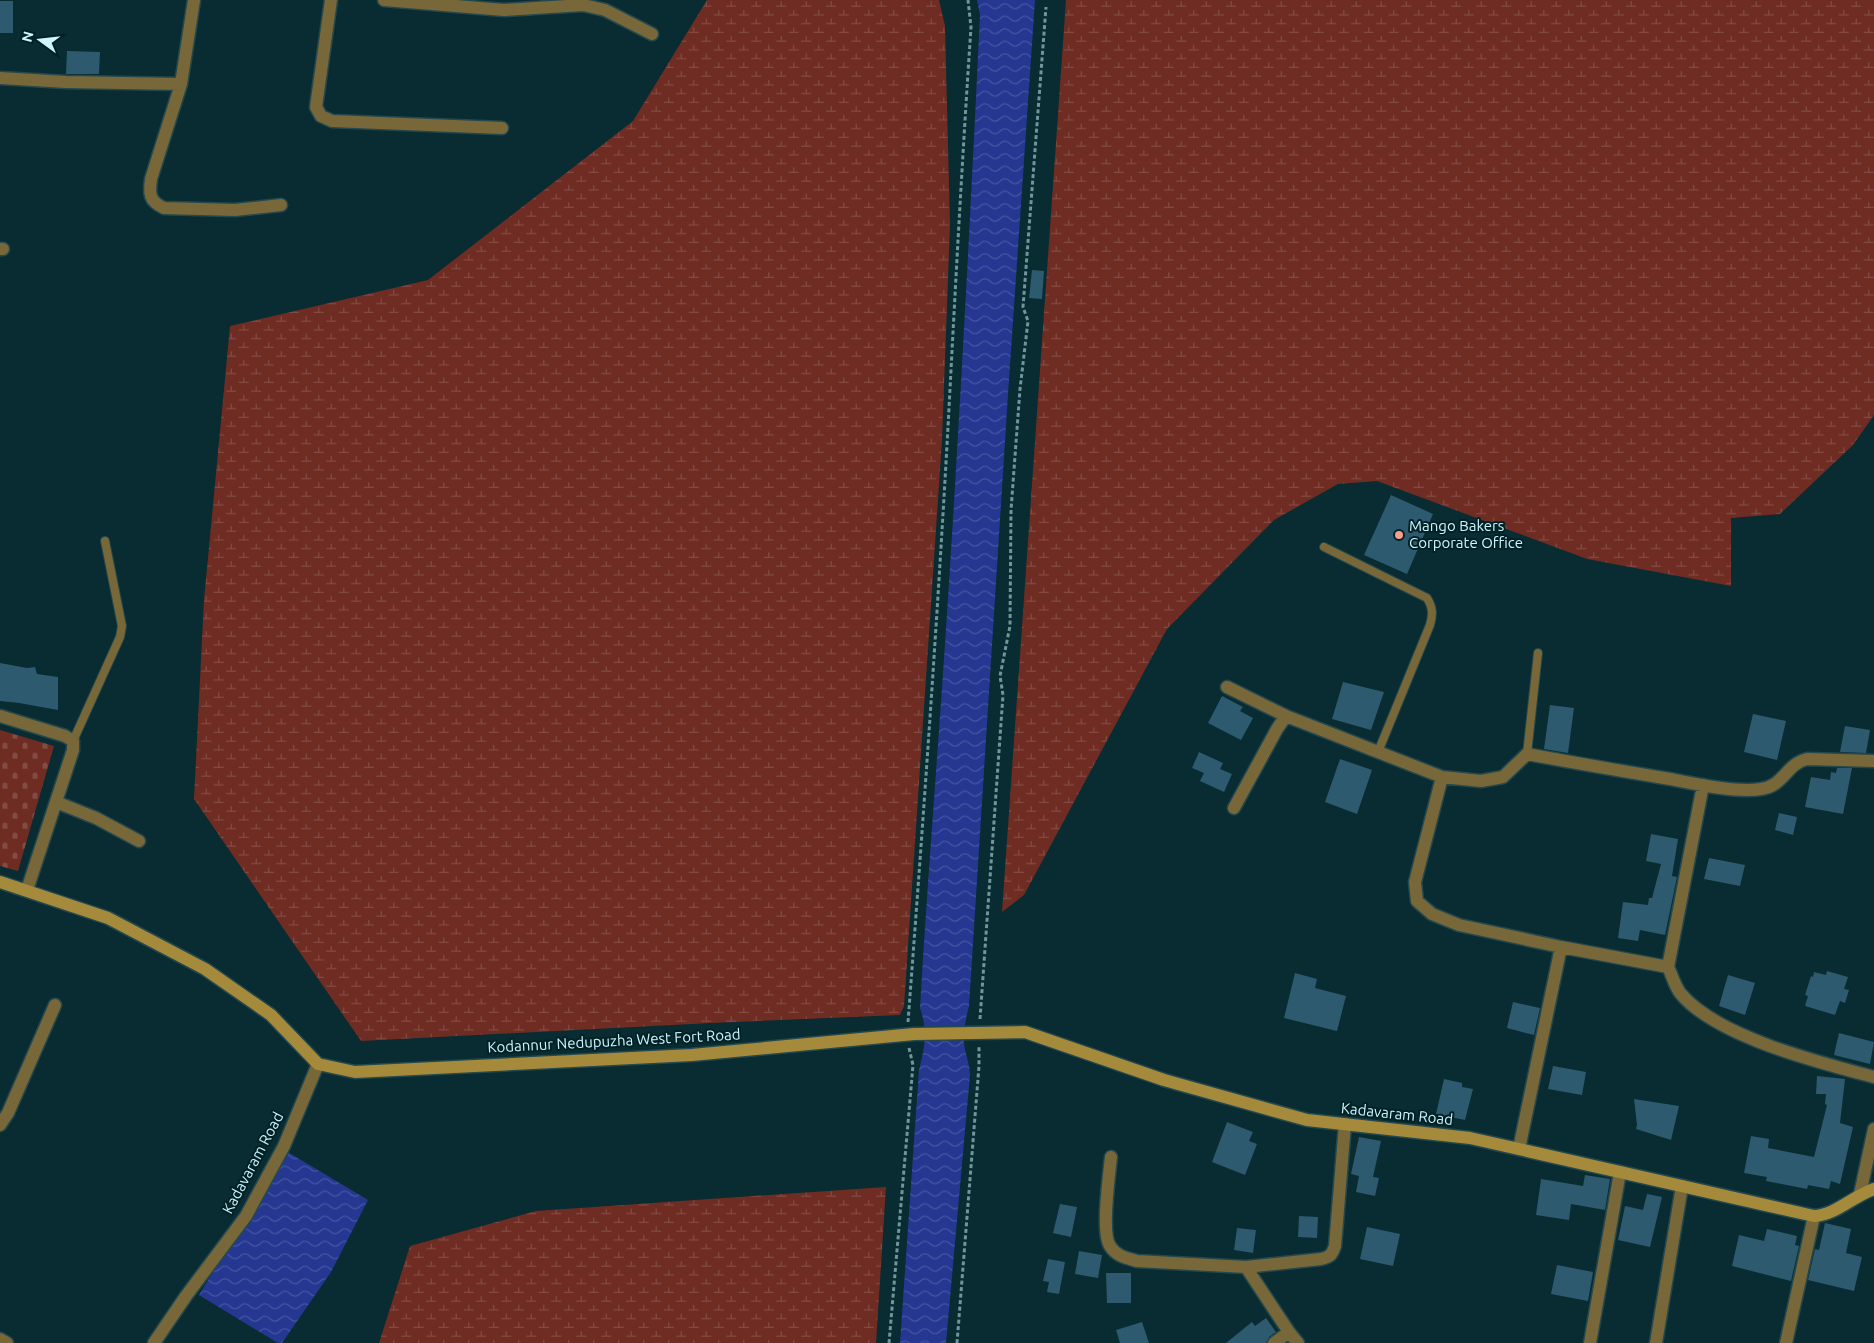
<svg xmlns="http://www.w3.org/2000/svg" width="1874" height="1343" font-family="Ubuntu,sans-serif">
<defs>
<pattern id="wetland-marsh" width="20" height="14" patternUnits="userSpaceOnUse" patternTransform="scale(1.25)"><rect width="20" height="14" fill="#6f2c23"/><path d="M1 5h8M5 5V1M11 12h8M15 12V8" fill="none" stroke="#824b44"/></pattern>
<pattern id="cemetery-stones" width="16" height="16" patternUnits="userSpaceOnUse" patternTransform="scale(1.25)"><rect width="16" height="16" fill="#6f2c23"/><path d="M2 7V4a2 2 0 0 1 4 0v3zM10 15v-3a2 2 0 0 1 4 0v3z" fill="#824b44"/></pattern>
<pattern id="water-waves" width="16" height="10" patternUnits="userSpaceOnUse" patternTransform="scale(1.25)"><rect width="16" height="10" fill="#263792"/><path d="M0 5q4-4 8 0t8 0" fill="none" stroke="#4455a2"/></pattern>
</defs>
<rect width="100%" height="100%" fill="#082c31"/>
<path fill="url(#wetland-marsh)" d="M 707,0 L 939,0 L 945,26 L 950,225 L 942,440 L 904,1006 L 900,1015 L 711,1023 L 361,1041 L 194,799 L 204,600 L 230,326 L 428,280 L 633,121 Z
M 1066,0 L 1874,0 L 1874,415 L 1853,445 L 1780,514 L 1731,518 L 1731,586 L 1587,559 L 1377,481 L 1338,484 L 1274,520 L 1167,629 L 1024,895 L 1002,912 Z
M 886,1187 L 876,1343 L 379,1343 L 410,1246 L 536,1211 Z"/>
<path fill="url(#cemetery-stones)" d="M 0,730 L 54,746 L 18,871 L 0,866 Z"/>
<path fill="url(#water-waves)" d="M 977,0 L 1035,0 L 1008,394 L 969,1006 C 966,1018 963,1030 964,1043 C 965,1054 970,1064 970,1075 L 946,1343 L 900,1343 L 919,1070 C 925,1046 928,1032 920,1008 C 927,886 937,765 945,644 C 959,434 970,225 980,15 Z
M 286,1151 L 368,1200 L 331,1272 L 282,1343 L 278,1343 L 199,1295 Z"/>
<path fill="#2d5a6f" d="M 0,1 L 13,1 L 13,33 L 0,33 Z
M 67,51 L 100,52 L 99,74 L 66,74 Z
M 1032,270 L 1044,271 L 1042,299 L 1029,298 Z
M 1391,495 L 1433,514 L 1407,574 L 1364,555 Z
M 0,663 L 27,668 L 35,667 L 37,674 L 58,677 L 58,710 L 19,703 L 0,701 Z
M 1343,682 L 1384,692 L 1371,730 L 1332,719 Z
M 1222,696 L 1243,707 L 1240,711 L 1253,718 L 1241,740 L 1208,723 Z
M 1550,705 L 1574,708 L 1568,753 L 1544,749 Z
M 1753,714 L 1786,721 L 1777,760 L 1744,752 Z
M 1845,726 L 1870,730 L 1866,753 L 1840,752 Z
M 1199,752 L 1223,763 L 1220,769 L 1232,774 L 1224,792 L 1200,781 L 1204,773 L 1192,768 Z
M 1340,759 L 1372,770 L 1357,814 L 1325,802 Z
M 1837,768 L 1852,768 L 1843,814 L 1805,807 L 1811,777 L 1830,780 L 1831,772 L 1836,773 Z
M 1779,813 L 1797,817 L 1793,835 L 1775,830 Z
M 1651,834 L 1678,839 L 1672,876 L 1677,877 L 1665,935 L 1640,930 L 1638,941 L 1618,938 L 1623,902 L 1648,905 L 1649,898 L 1652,898 L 1661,864 L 1646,861 Z
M 1709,858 L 1745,865 L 1740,886 L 1704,879 Z
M 1827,971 L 1848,977 L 1844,989 L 1849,990 L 1845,1003 L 1840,1001 L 1835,1015 L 1805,1006 L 1808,996 L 1805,995 L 1811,976 L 1813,977 L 1814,972 L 1826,975 Z
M 1295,973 L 1317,979 L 1315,988 L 1346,996 L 1337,1031 L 1284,1018 Z
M 1728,975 L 1755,983 L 1745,1015 L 1719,1006 Z
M 1513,1002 L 1540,1008 L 1534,1035 L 1507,1028 Z
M 1839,1033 L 1874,1042 L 1870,1064 L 1834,1055 Z
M 1553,1066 L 1586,1072 L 1582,1095 L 1548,1089 Z
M 1817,1076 L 1845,1079 L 1840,1123 L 1853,1127 L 1840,1184 L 1831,1181 L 1829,1189 L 1808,1185 L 1807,1189 L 1766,1181 L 1767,1177 L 1744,1173 L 1751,1136 L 1769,1139 L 1768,1148 L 1814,1157 L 1827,1105 L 1825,1104 L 1826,1094 L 1816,1094 Z
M 1444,1079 L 1462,1083 L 1462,1087 L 1473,1089 L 1465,1120 L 1436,1114 Z
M 1634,1099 L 1679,1106 L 1671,1140 L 1636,1129 L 1637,1125 Z
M 1227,1122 L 1253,1132 L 1249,1141 L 1257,1144 L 1245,1175 L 1212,1162 Z
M 1359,1137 L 1381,1141 L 1373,1177 L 1379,1178 L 1375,1196 L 1356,1192 L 1359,1176 L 1351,1174 Z
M 1585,1175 L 1610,1179 L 1605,1210 L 1571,1204 L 1569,1220 L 1536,1215 L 1541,1179 L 1583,1186 Z
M 1647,1194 L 1662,1197 L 1650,1247 L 1618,1240 L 1625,1206 L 1643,1210 Z
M 1060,1204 L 1077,1207 L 1071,1237 L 1053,1233 Z
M 1299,1216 L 1318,1217 L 1317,1238 L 1298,1237 Z
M 1825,1223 L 1851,1229 L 1846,1253 L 1862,1257 L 1854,1291 L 1808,1280 L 1815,1249 L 1819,1250 Z
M 1367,1227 L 1400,1234 L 1393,1266 L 1360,1259 Z
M 1237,1228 L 1256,1230 L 1253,1253 L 1234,1250 Z
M 1767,1229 L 1797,1236 L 1795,1245 L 1799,1246 L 1791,1281 L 1732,1266 L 1739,1235 L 1764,1241 Z
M 1079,1251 L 1102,1255 L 1098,1278 L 1075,1274 Z
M 1048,1259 L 1065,1262 L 1059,1294 L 1047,1292 L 1049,1282 L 1043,1281 Z
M 1557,1265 L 1593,1272 L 1588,1301 L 1551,1294 Z
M 1106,1273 L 1131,1273 L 1131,1303 L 1107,1303 Z
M 1266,1318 L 1276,1332 L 1269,1337 L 1266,1343 L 1226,1343 L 1252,1322 L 1255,1326 Z
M 1142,1322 L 1149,1343 L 1120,1343 L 1116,1330 Z"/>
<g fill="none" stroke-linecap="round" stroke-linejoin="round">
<g stroke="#24484d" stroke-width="10">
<path id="lane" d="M 1324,547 L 1427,598 C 1433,608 1433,614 1430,625 L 1378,752
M 73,741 L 120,637 L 122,626 L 105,541
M 1527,754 L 1538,653"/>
</g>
<g stroke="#24484d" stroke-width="15">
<path id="street" d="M 194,0 L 181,84 L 151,179 C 149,194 149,201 164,208 L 235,210 L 281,205
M 331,0 L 316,107 L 321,116 L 332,121 L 502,128
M 384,0 L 504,10 L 583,5 L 605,10 L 652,34
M 0,78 L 66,82 L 181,84
M 0,249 L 3,249
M 1227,687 L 1286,716
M 0,716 L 65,736 L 73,741 L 73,750 L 27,890
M 1442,777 L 1415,882 L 1417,901 L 1432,914 L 1459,925 L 1561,947 L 1519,1149
M 1703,785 L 1668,967 C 1672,975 1675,987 1681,994 C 1717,1037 1821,1063 1874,1077
M 56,802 L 96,818 L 139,841
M 1234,808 L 1277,729 L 1286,716 L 1442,777 L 1481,781 L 1503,777 L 1527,754 C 1575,763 1622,771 1670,779 C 1695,784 1737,793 1761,789 C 1784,786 1786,764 1807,759 L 1874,761
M 1561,947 L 1668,967
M 0,1125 L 8,1113 L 55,1005
M 1111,1157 C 1109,1176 1101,1233 1110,1246 C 1116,1256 1126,1258 1137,1261 L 1246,1267 L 1289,1332 L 1298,1343
M 1860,1194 L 1874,1129
M 1246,1267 L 1321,1259 C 1330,1257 1332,1255 1335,1246 L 1345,1124
M 0,1339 L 7,1343
M 154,1343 L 186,1296 L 246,1216 L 284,1146 L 318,1064
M 1274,1343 L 1289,1332
M 1590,1343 L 1620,1172
M 1656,1343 L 1682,1186
M 1786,1343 L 1814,1216"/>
</g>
<g stroke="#24484d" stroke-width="15">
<path id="secondary" d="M 0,882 L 108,918 L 205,969 L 271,1015 L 318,1064 L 355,1072 L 692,1055 L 914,1034 L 1025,1032 L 1164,1080 L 1307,1120 L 1470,1138 L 1814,1216 C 1836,1215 1853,1196 1874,1189"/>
</g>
<path stroke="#70959b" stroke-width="3" stroke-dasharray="4 2.5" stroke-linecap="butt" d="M 980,1019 L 1003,695 L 1000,676 L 1010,626 L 1011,510 L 1020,389 L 1028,321 L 1023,307 L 1046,7
M 908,1022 C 923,824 937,626 948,427 C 955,294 962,161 971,27 L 968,0
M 889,1343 L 913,1065 L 909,1048
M 957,1343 L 979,1066 L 979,1046"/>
<use href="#lane" stroke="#786738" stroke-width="8"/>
<use href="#street" stroke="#786738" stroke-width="12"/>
<use href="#secondary" stroke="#a68a3c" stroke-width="12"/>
</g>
<circle fill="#f59d8f" stroke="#002227" stroke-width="2" cx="1399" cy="535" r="5"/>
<g text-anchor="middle" stroke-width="4" stroke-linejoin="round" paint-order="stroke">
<g font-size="15" fill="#cff5fc" stroke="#002227" text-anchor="start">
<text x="1409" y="531">Mango Bakers<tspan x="1409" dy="17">Corporate Office</tspan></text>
</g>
<g font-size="15" fill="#cff5fc" stroke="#002227">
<text transform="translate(614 1041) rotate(-3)" y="5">Kodannur Nedupuzha West Fort Road</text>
<text transform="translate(1397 1114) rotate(6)" y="5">Kadavaram Road</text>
<text transform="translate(253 1163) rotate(-62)" y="5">Kadavaram Road</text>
</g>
</g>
<g transform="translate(40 40) rotate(285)" stroke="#002227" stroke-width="4" paint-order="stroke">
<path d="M0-4L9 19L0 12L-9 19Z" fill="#cff5fc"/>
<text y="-8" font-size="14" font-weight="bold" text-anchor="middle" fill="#cff5fc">N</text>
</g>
</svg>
